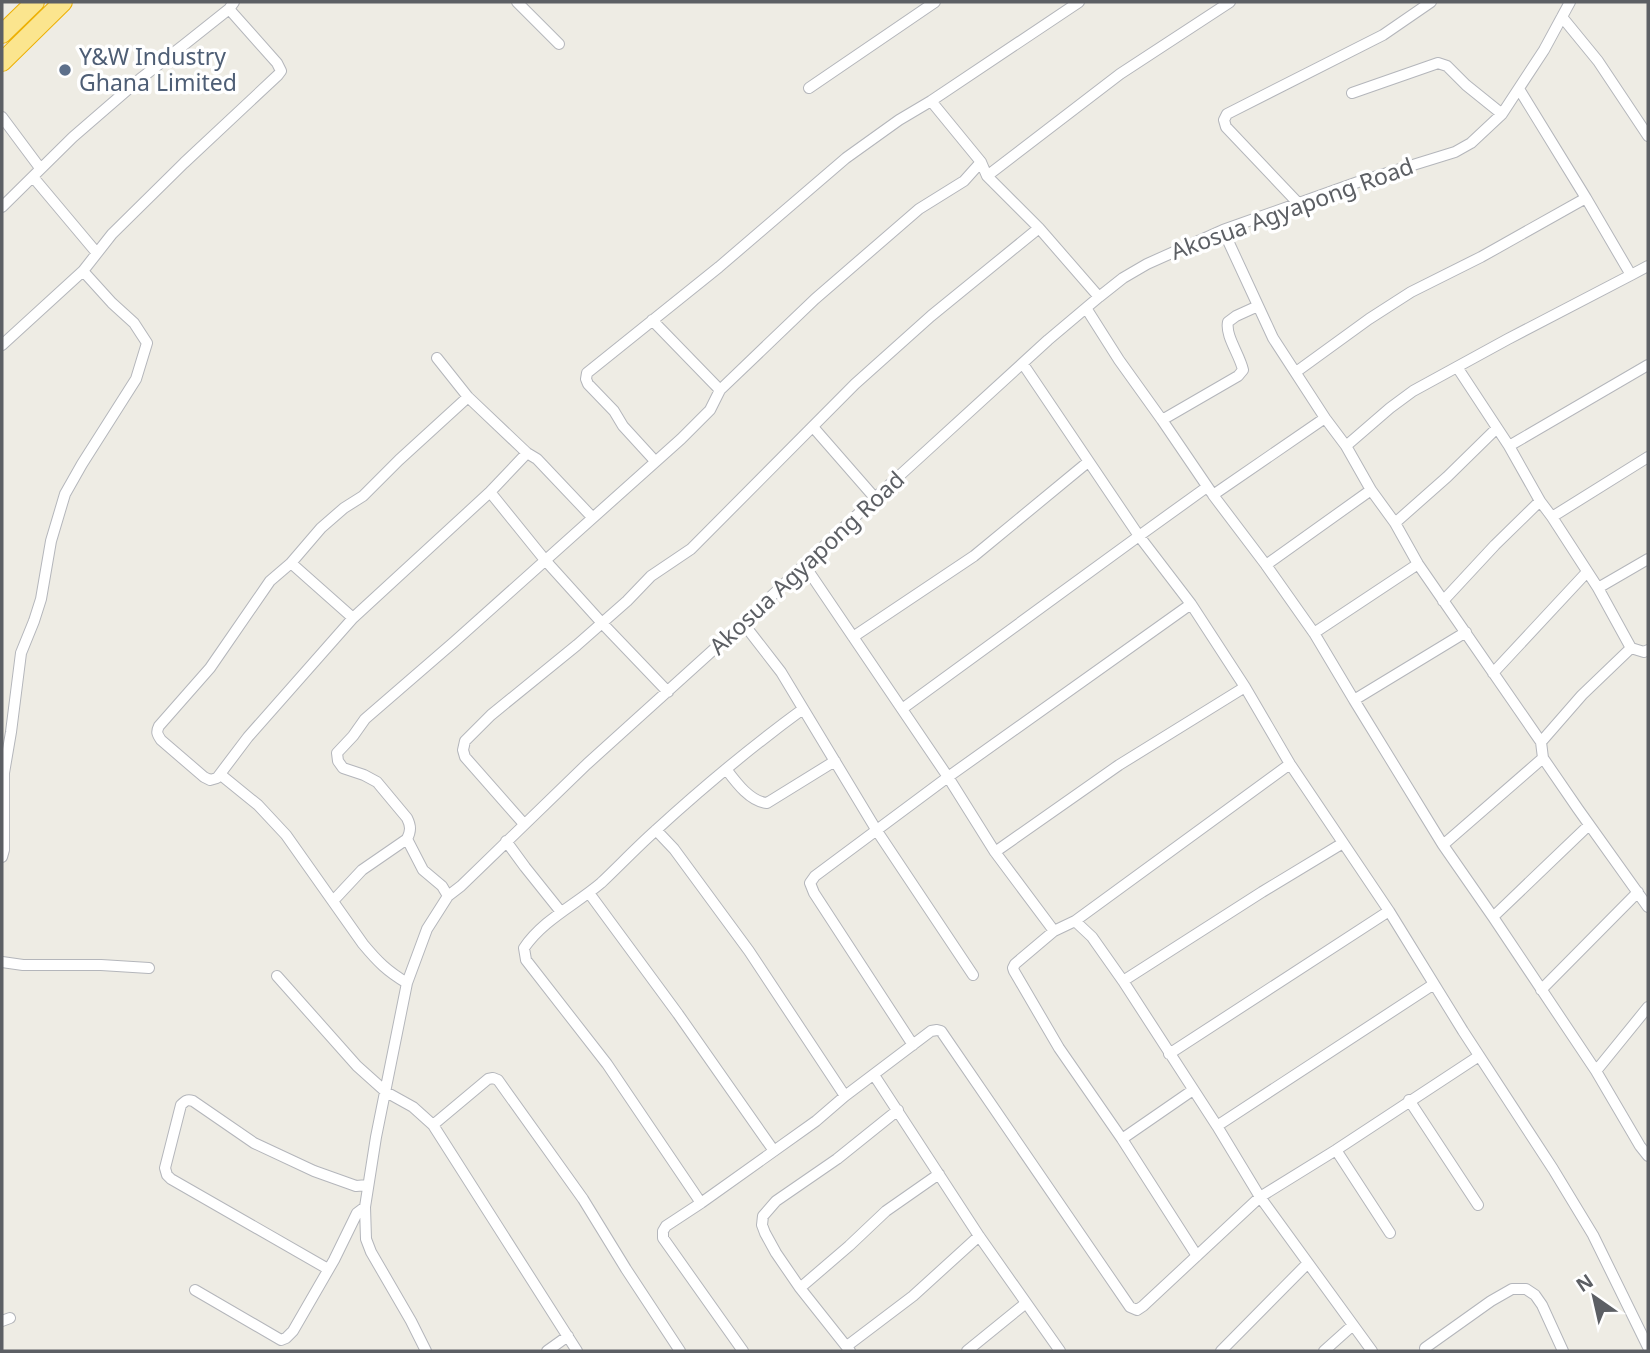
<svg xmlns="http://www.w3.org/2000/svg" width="1650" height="1353" font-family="'Noto Sans',sans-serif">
<rect width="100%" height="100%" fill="#eeece4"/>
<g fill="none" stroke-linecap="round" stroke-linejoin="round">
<g stroke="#b4b6bb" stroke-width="12">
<path id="street" d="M 517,2 L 559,44
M 1562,17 L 1598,61 L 1648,136
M 809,88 L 935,2
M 1519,89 L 1586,198 L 1631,275 L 1648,266
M 1352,93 L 1438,63 L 1447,66 L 1466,85 L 1502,114
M 931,101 L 981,162 L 987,176 L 1039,228 L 1099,297
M 2,117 L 40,168
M 987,176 L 1120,74 L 1230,2
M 33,177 L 96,252
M 1298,203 L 1226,127 L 1224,120 L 1227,114 L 1383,35 L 1431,2
M 2,207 L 73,137 L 140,79 L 185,44 L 229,9 L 234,2
M 1223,230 L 1273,338 L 1325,418 L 1346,446 L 1371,490 L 1395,523 L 1418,564 L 1541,742 L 1543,758 L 1578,809 L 1648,907
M 1086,308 L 1119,360 L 1162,420 L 1211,492
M 652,320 L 720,390
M 2,345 L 83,271 L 112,234 L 184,163 L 278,75 L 281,71 L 277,63 L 229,9
M 437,358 L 468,397 L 527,453 L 537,459 L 592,517
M 1023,364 L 1139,536 L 1207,487
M 1457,367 L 1509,446 L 1540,501 L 1552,517 L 1598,588 L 1631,648 L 1644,652 L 1648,650
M 1296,372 L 1369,319 L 1411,292 L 1481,257 L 1586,198
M 1325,418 L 1213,495 L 1266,565 L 1314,633 L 1354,700 L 1466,632
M 1162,420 L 1238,376 L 1243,370 C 1240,355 1225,336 1228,322 L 1236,316 L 1258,306
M 813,427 L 875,498
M 1346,446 L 1390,408 L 1413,391 L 1508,339 L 1631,275
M 1509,446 L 1648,365
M 655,461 L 623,426 L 614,411 L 588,384 L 586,379 L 587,373 L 719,267 L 846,158 L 899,120 L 931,101 L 1079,2
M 490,492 L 545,560 L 601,622 L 668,692
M 1552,517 L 1648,457
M 1395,523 L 1447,477 L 1497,428
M 291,563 L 321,528 L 344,508 L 363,496 L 399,460 L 468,397
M 1266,565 L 1371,490
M 805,566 L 948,777 L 995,852 L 1054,931 L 1075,921 L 1092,937 L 1123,981 L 1217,1126 L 1260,1197 L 1372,1351
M 1598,588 L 1648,559
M 1443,601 L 1495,545 L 1540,501
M 353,618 L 291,563 L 270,581 L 210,668 L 159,726 C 156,732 157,734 161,740 L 204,777 L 210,780 L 217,778 L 248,737 L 353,618 L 490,492 L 527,453
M 743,623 L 781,672 L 877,831 L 973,975
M 1314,633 L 1418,564
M 853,637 L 974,556 L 1088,462
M 1493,673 L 1587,572
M 1354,700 L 1443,845 L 1493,917 L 1596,1071 L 1640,1146 L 1648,1156
M 902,709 L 1139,536 L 1191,604 L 1245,687 L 1290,764 L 1389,911 L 1463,1031 L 1553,1169 L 1593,1235 L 1648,1347
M 1541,742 L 1582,695 L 1631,648
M 726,769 C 735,781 750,802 767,803 L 835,761
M 221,775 L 258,805 L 286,835 L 363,944 C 378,962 387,971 407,983
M 524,824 L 465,757 L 463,750 L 465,741 L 491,715 L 577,645 L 627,601 L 651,576 L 691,549 L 855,384 L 931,316 L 1039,228
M 656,830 L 674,849 L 749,951 L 845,1096
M 407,839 L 423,870 L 442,886 L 448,896
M 506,841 L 525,867 L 561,912
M 1443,845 L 1543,758
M 995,852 L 1119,765 L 1245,687
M 2,857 L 4,850 L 4,773 L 11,732 L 21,653 L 34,621 L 41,599 L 51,541 L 65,494 L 82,464 L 136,379 L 147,343 L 134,323 L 112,303 L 83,271
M 589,893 L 678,1014 L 774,1151
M 333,901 L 362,870 L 407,839 C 411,831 411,826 407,818 L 377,782 L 364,775 L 343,768 L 338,761 L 337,753 L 353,736 L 365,719 L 454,642 L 681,439 L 710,410 L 720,390 L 815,299 L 919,209 L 964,181 L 981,162
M 1493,917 L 1589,825
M 1075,921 L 1290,764
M 1054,931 L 1015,964 L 1013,968 L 1014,971 L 1059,1048 L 1122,1139 L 1197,1256
M 2,962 L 23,965 L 101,965 L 149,968
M 277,976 L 357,1066 L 386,1092 L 413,1107 L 433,1125 L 577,1351
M 1123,981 L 1262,892 L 1343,843
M 1541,990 L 1638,892
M 913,1045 L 814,893 L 810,883 L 815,876 L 948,777 L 1191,604
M 1169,1054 L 1389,911
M 1596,1071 L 1648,1007
M 874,1075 L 979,1236 L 1060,1351
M 1409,1100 L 1478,1205
M 433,1125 L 488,1079 L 493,1078 L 498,1080 L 583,1199 L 626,1269 L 680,1351
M 1217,1126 L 1434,984
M 1122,1139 L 1193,1090
M 1336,1150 L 1390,1233
M 701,1203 L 607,1064 L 526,960 L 524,948 C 543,920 575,905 601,883 C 619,866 636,848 655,831 C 702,788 751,747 803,709
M 328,1269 L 171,1179 L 167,1175 L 165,1168 L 181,1105 C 185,1101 187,1099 193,1101 L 254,1143 L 314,1171 L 356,1186 L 368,1185
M 800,1288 L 849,1246 L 886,1211 L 939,1174
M 195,1290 L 281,1340 L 286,1338 L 293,1331 L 334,1260 L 357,1213 L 365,1207
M 2,1321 L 10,1318
M 847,1346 L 913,1296 L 979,1236
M 1425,1348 L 1491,1301 L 1512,1289 L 1526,1289 L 1535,1295 L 1542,1305 L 1563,1351
M 426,1351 L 411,1321 L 371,1252 L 366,1239 L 365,1207 L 376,1137 L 407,983 L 427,929 L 448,896 L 461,886 L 587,764 L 743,623 L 875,498 L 1048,340 L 1099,297 L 1123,278 L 1147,264 L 1223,230 L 1358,182 L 1455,152 L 1471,143 L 1502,114 L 1544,50 L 1570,2
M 547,1351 L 568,1336
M 743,1351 L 663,1238 L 663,1231 L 666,1226 L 701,1203 L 816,1121 L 845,1096 L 931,1031 L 937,1030 L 941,1031 L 1130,1307 L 1137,1310 L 1143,1306 L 1260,1197 L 1336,1150 L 1479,1056
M 850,1351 L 800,1288 L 776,1253 L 765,1233 L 762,1225 L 763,1216 L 776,1201 L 837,1159 L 898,1110
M 967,1351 L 1026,1303
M 1221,1351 L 1307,1264
M 1324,1351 L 1353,1325"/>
</g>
<g stroke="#edb004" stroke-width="20">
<path id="highway" d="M 2,34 L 35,2
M 2,62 L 63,2"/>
</g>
<use href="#street" stroke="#fff" stroke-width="10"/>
<use href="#highway" stroke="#fbe58e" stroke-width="18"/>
</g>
<circle fill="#5c6f8a" stroke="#fff" stroke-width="2.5" cx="65" cy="70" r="7"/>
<g text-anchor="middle" stroke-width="7" stroke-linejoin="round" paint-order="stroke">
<g font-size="23" fill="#4e5e75" stroke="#fff" text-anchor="start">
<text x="79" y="65">Y&amp;W Industry<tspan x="79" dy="26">Ghana Limited</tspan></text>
</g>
<g font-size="23" fill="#5c5f64" stroke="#fff">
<text transform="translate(1292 209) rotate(-20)" y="8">Akosua Agyapong Road</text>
<text transform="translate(807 563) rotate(-43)" y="8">Akosua Agyapong Road</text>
</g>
</g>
<rect width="1650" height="1353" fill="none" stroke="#5c5f64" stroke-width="7"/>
<g transform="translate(1594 1297) rotate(326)" stroke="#ffffff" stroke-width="5" paint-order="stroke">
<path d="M0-5L12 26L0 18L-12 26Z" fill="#5c5f64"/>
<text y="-10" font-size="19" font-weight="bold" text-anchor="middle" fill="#5c5f64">N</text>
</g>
</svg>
